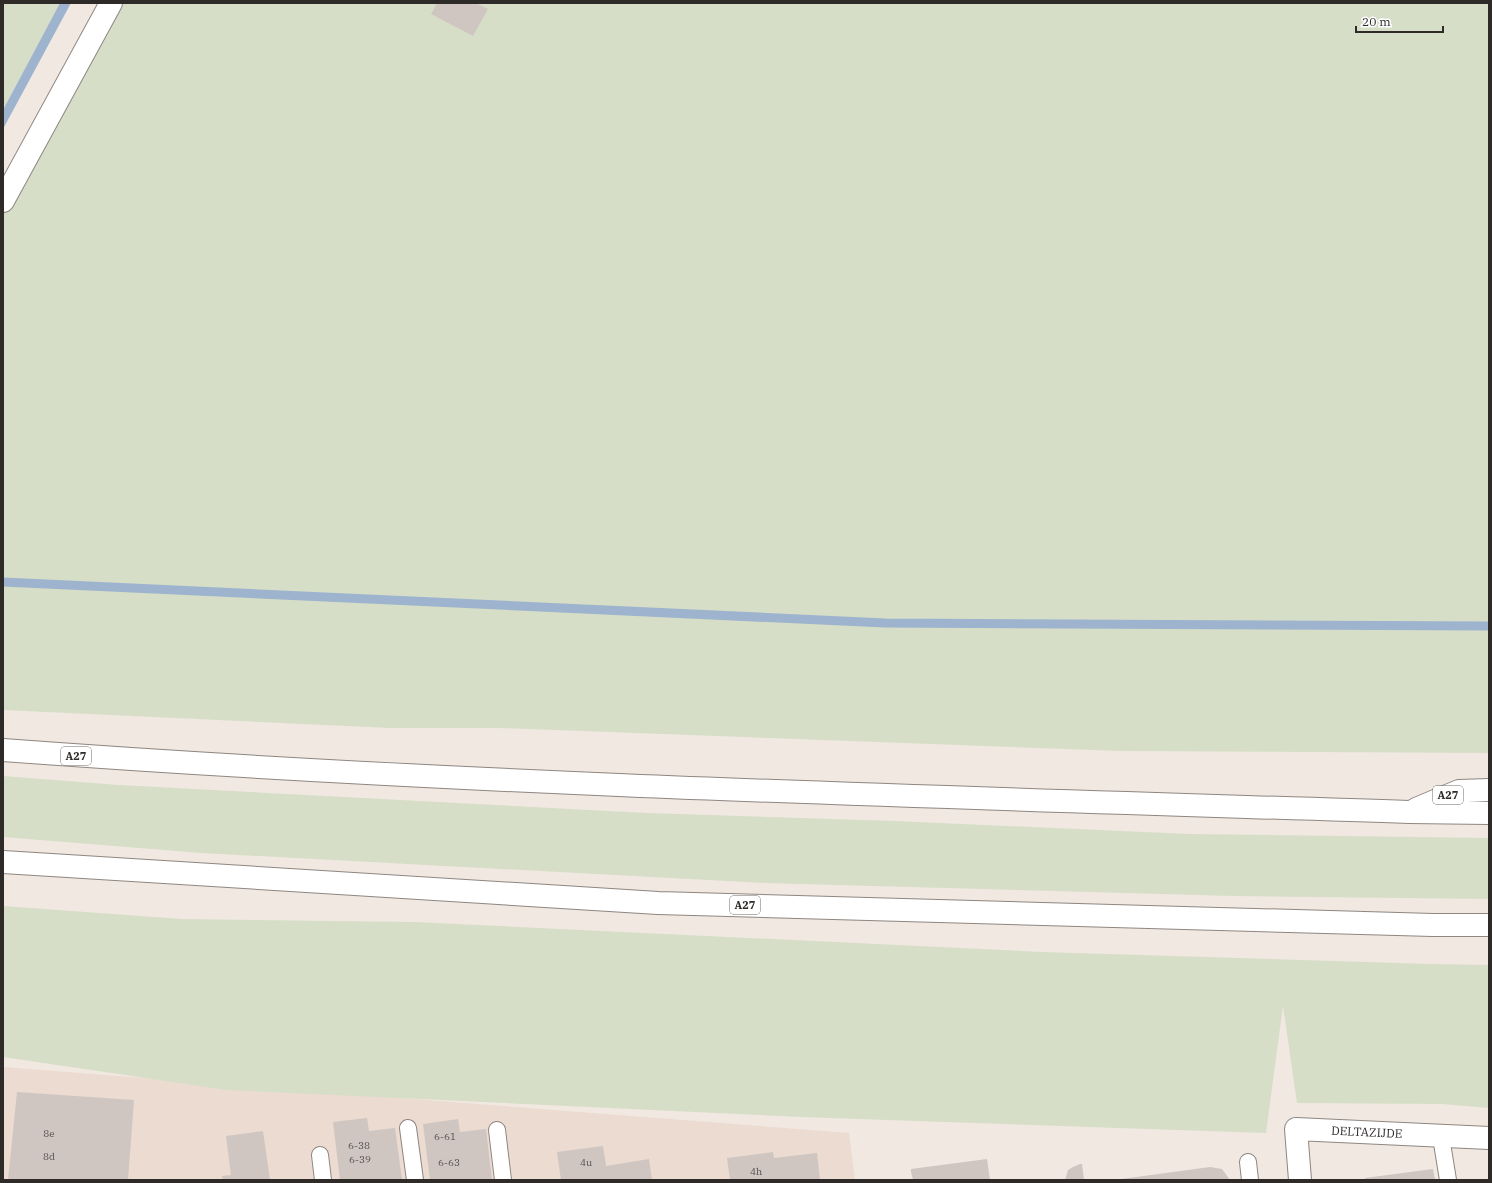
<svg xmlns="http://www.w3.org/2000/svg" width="1492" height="1183" font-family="'IBM Plex Serif',serif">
<rect width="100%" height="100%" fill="#f1e8e2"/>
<path fill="#ebdbd1" d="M 3,1067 L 849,1133 L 855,1180 L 3,1180 Z"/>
<path fill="#d6dec7" d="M 3,3 L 60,3 L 3,110 Z
M 116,3 L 1489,3 L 1489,753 L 1120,751 L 498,728 L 390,728 L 3,710 L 3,215 Z
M 3,776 L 119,785 L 647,813 L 895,821 L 1189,834 L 1489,838 L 1489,899 L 1234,896 L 764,883 L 201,853 L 3,837 Z
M 3,906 L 182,919 L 414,922 L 1042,952 L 1430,964 L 1489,965 L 1489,1108 L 1442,1104 L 1297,1103 L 1283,1006 L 1266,1133 L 801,1117 L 227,1090 L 3,1057 Z"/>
<path fill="#9db3ce" d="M 60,3 L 71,3 L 3,129 L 3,110 Z"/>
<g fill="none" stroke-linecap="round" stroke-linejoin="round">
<path stroke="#9db3ce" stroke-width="9" d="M 3,582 L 885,623 L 1489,626"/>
</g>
<path fill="#d0c6c1" d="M 437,3 L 476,3 L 488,9 L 473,36 L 431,14 Z
M 17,1092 L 134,1100 L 128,1180 L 8,1180 Z
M 367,1118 L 369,1131 L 395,1128 L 402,1180 L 340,1180 L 333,1122 Z
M 458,1119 L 460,1132 L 486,1129 L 492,1180 L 430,1180 L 423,1124 Z
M 263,1131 L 270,1180 L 223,1180 L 222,1176 L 231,1175 L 226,1136 Z
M 603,1146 L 606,1166 L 649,1159 L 652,1180 L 561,1180 L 557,1152 Z
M 773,1152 L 774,1158 L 817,1153 L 820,1180 L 730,1180 L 727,1158 Z
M 987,1159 L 990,1180 L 913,1180 L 911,1172 L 911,1169 Z
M 1080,1164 L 1082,1164 L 1084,1180 L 1065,1180 L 1068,1170 L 1073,1167 Z
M 1210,1167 L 1222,1169 L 1230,1180 L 1114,1180 Z
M 1433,1169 L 1435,1180 L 1365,1180 L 1365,1178 Z"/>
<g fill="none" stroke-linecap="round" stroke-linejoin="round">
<g stroke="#8e8680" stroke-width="18">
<path id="lane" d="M 408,1128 L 415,1180
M 497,1130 L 503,1180
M 1441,1137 L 1448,1180
M 320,1155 L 323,1180
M 1248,1162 L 1250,1180"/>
</g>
<g stroke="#8e8680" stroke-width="24">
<g id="street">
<path d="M 3,201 L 111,3"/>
<path id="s1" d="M 1300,1180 L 1296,1129 L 1489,1138"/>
</g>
</g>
<g stroke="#8e8680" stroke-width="24">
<path id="highway" d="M 3,750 C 471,785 940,797 1409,812 L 1489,813
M 1416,809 L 1459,791 L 1489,790
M 3,862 L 658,903 L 1433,925 L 1489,925"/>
</g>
<use href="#lane" stroke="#fff" stroke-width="16"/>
<use href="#street" stroke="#fff" stroke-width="22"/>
<use href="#highway" stroke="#fff" stroke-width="22"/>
</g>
<g text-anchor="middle" stroke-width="3" stroke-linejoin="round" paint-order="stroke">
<g font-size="10" fill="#56514e">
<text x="49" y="1137">8e</text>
<text x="445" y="1140">6-61</text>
<text x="359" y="1149">6-38</text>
<text x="49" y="1160">8d</text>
<text x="360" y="1163">6-39</text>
<text x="449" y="1166">6-63</text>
<text x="586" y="1166">4u</text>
<text x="756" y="1175">4h</text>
</g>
<g fill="#fff" stroke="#6c6a68" stroke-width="1">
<rect x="61" y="747" width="30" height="18" rx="3"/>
<rect x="1433" y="786" width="30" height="18" rx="3"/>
<rect x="730" y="896" width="30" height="18" rx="3"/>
</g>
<g font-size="11" font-weight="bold" fill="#2d2a28">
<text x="76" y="760">A27</text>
<text x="1448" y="799">A27</text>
<text x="745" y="909">A27</text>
</g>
<g font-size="12" fill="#2d2a28" stroke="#fff">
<text dy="4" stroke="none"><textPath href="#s1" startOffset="122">DELTAZIJDE</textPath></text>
</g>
</g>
<rect width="1492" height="1183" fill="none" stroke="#2d2a28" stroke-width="8"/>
<path d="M1356 26v6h87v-6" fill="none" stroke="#2d2a28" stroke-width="2"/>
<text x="1362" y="26" font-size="12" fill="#2d2a28" stroke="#ffffff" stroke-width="3" paint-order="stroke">20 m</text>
</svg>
